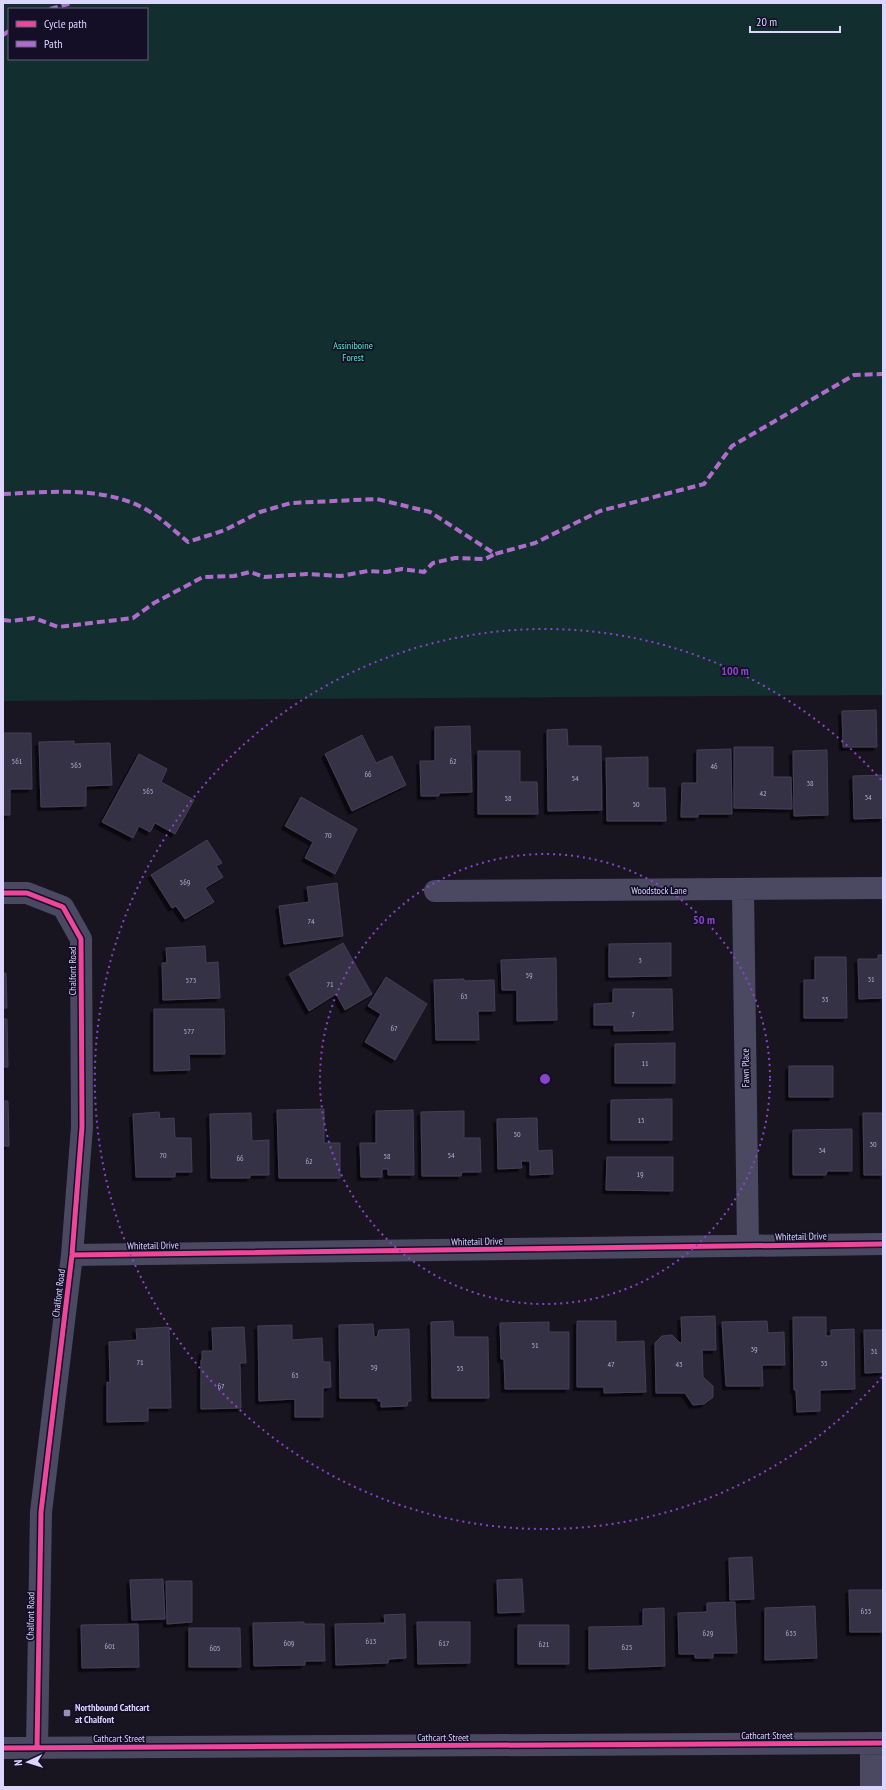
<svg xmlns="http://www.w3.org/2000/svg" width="886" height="1790" font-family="'PT Sans Narrow',sans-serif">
<defs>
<filter id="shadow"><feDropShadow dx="-3.5" dy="3.5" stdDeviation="0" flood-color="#0009"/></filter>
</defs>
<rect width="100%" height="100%" fill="#181521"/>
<path fill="#122e2f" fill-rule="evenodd" d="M 3,3 L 883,3 L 883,695 L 3,701 ZM 9,9 L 147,9 L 147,59 L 9,59 Z"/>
<path fill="#363244" stroke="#443f56" filter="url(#shadow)" d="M 876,710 L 877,747 L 843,747 L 842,711 Z
M 470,726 L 472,792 L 439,793 L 439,796 L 421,796 L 420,761 L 435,761 L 435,727 Z
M 567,729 L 568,746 L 601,746 L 602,810 L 548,811 L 547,730 Z
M 3,733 L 31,733 L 32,789 L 10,789 L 10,815 L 3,815 Z
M 362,735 L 376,763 L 392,756 L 406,785 L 352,811 L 325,754 Z
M 74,741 L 74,744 L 110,743 L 112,785 L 86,786 L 86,806 L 41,807 L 39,742 Z
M 734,747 L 773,747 L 773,777 L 791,777 L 792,809 L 734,808 Z
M 731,749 L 732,814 L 698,814 L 698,817 L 681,817 L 682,783 L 697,783 L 697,750 Z
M 827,750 L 828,815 L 794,816 L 793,751 Z
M 478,751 L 520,751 L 520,782 L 537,782 L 538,814 L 478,814 Z
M 139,754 L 167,769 L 161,782 L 194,800 L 175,834 L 155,823 L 150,832 L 139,826 L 133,838 L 102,822 Z
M 648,757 L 648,788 L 665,788 L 666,821 L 607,821 L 606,758 Z
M 883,775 L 883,818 L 854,819 L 853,776 Z
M 301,797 L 357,829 L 335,874 L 305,858 L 313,842 L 285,826 Z
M 207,840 L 222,863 L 216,866 L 223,877 L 205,888 L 214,902 L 185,919 L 176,906 L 172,908 L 151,875 Z
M 337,883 L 343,936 L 284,944 L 279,906 L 309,902 L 307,887 Z
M 343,943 L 372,994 L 345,1010 L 336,994 L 309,1011 L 289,974 Z
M 671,943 L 671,976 L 609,977 L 609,944 Z
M 205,946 L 206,963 L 218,962 L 220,998 L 163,1000 L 162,963 L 167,963 L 166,948 Z
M 878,955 L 883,955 L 883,998 L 859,999 L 858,959 L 878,959 Z
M 815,957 L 846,957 L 847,1018 L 804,1018 L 804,980 L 815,980 Z
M 556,958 L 557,1020 L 517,1021 L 517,990 L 502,990 L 501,960 Z
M 6,973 L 7,1008 L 3,1008 L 3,974 Z
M 386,977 L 427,1004 L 395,1060 L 365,1042 L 381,1014 L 368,1006 Z
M 464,979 L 464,981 L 494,980 L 495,1011 L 478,1011 L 479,1040 L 436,1040 L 434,980 Z
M 613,989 L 672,989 L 673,1030 L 614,1031 L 614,1025 L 594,1025 L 594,1004 L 613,1003 Z
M 154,1009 L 224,1009 L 225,1054 L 189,1054 L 190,1070 L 154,1071 Z
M 3,1019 L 7,1019 L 8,1067 L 3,1067 Z
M 675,1043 L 675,1083 L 615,1083 L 615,1044 Z
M 789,1066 L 833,1066 L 833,1097 L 789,1097 Z
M 672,1099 L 672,1140 L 611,1140 L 611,1100 Z
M 3,1101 L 8,1101 L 9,1146 L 3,1146 Z
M 324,1109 L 324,1143 L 340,1143 L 340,1178 L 279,1178 L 277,1110 Z
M 413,1110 L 414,1175 L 388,1175 L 388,1169 L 382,1169 L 382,1177 L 361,1177 L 360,1143 L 376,1143 L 376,1111 Z
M 464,1111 L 464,1138 L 480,1138 L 481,1172 L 462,1172 L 461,1176 L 422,1176 L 421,1112 Z
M 159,1112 L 160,1119 L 174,1118 L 175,1138 L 191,1138 L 192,1172 L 175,1172 L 175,1177 L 136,1177 L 133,1114 Z
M 251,1113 L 252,1141 L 269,1140 L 269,1175 L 250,1175 L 250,1178 L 211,1178 L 210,1114 Z
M 863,1113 L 883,1113 L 883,1175 L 864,1175 Z
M 537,1118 L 538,1151 L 552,1150 L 553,1174 L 530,1175 L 530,1161 L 521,1161 L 522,1168 L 498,1169 L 497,1119 Z
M 852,1129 L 852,1171 L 827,1171 L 826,1175 L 793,1175 L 793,1130 Z
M 607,1157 L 673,1157 L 673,1191 L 606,1190 Z
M 715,1316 L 716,1350 L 702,1350 L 703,1377 L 713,1386 L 713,1397 L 704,1404 L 693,1405 L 685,1393 L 656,1393 L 655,1343 L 662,1336 L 672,1335 L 680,1343 L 682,1342 L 681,1317 Z
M 793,1317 L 826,1317 L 826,1336 L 831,1336 L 831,1330 L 854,1329 L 855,1389 L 820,1390 L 820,1411 L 797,1412 L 796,1390 L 794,1390 Z
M 453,1321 L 454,1337 L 488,1337 L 489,1398 L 432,1398 L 431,1322 Z
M 577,1321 L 616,1321 L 616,1342 L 644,1341 L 646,1392 L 604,1393 L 604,1387 L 577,1387 Z
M 767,1321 L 768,1333 L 784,1332 L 785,1365 L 762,1365 L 763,1386 L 726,1386 L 722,1322 Z
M 549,1322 L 549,1332 L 569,1332 L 569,1389 L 505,1389 L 504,1359 L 501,1359 L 500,1323 Z
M 373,1324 L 374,1337 L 377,1337 L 379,1330 L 409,1329 L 411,1401 L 408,1401 L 407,1406 L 381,1407 L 381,1401 L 378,1401 L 378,1398 L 340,1398 L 339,1325 Z
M 292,1325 L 292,1340 L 322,1338 L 323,1362 L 330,1362 L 331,1387 L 323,1388 L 323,1417 L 295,1417 L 295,1399 L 259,1401 L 258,1326 Z
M 169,1327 L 171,1408 L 148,1408 L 148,1421 L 107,1422 L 107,1382 L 110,1383 L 109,1342 L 137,1340 L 136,1329 Z
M 244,1327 L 246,1363 L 240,1363 L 241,1408 L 201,1409 L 201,1360 L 202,1360 L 202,1351 L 213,1351 L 212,1328 Z
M 864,1330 L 883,1330 L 883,1372 L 865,1373 Z
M 752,1557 L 754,1599 L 730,1600 L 729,1558 Z
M 163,1579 L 165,1619 L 132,1620 L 130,1580 Z
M 522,1579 L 524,1612 L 498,1613 L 497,1580 Z
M 166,1581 L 192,1581 L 192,1622 L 167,1624 Z
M 849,1590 L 883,1590 L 883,1632 L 850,1632 Z
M 735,1602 L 737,1653 L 713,1653 L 713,1658 L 695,1658 L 695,1654 L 679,1654 L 678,1613 L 707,1612 L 707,1603 Z
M 815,1606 L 817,1658 L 765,1660 L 765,1608 Z
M 664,1608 L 665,1666 L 589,1669 L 589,1627 L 643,1626 L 643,1609 Z
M 405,1614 L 406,1658 L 389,1659 L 388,1663 L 336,1665 L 335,1624 L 385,1623 L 384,1615 Z
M 304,1622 L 304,1624 L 324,1624 L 325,1661 L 305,1661 L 305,1665 L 254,1666 L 253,1623 Z
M 417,1622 L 470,1622 L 470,1663 L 418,1664 Z
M 138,1624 L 139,1667 L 82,1668 L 81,1625 Z
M 518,1625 L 569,1625 L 569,1664 L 518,1664 Z
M 189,1628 L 240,1628 L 241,1667 L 189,1667 Z"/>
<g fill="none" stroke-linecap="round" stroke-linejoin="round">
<path stroke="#4b4962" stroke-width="22" d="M 743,890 L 748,1246
M 435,891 L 883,888
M 3,893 L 27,893 L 63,907 L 81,939 L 82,1127 L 72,1255 L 41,1512 L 37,1748
M 72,1255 L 883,1244
M 871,1743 L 871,1787
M 3,1748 L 883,1743"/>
<path stroke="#b06ccc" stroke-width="4" stroke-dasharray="8 4" stroke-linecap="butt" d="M 50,9 L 72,3
M 3,35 L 9,31
M 3,494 C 53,492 108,485 152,513 C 164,521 176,532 188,542 L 225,530 L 260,512 L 291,503 L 377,499 L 430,512 L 495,554 L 535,543 L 600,511 L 704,484 L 732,446 L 854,375 L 883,374
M 3,620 L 12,621 L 34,618 L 58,627 L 133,618 L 154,603 L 203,577 L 234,576 L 250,572 L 264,577 L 307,574 L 341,576 L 368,571 L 386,572 L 402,569 L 424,572 L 433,563 L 455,558 L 485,559 L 495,554"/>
<g stroke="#140f27" stroke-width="8">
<path id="cycleway" d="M 3,893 L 27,893 L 63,907 L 81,939 L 82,1127 L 72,1255 L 41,1512 L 37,1748
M 72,1255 L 883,1244
M 3,1748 L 883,1743"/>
</g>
<use href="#cycleway" stroke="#ed469a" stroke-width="5"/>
</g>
<g fill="none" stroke="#8945c9" stroke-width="2" stroke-dasharray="2 4">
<circle cx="545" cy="1079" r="225"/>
<path d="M882 1377A450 450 0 1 1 882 781"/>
</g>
<rect fill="#9792b1" stroke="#140f27" stroke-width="1.5" x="63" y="1709" width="8" height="8" rx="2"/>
<g text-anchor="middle" stroke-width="3.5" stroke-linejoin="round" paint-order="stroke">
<g font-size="8" fill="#b2acd0">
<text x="17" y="764">561</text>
<text x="453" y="764">62</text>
<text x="76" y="768">563</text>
<text x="714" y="769">46</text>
<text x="368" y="777">66</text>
<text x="575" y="781">54</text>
<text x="810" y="786">38</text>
<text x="148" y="794">565</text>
<text x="763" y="796">42</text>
<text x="868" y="800">34</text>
<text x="508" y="801">58</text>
<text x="636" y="807">50</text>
<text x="328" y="838">70</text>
<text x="185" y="885">569</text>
<text x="311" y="924">74</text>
<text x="640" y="963">3</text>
<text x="529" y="978">59</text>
<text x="871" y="982">31</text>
<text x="191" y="983">573</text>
<text x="330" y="987">71</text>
<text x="464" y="999">63</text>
<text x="825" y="1002">35</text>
<text x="633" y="1017">7</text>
<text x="394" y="1031">67</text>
<text x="189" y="1034">577</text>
<text x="645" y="1066">11</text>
<text x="641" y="1123">15</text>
<text x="517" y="1137">50</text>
<text x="873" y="1147">30</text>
<text x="822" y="1153">34</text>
<text x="163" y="1158">70</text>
<text x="451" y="1158">54</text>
<text x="387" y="1159">58</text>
<text x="240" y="1161">66</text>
<text x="309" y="1164">62</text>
<text x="640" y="1177">19</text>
<text x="535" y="1348">51</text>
<text x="754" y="1352">39</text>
<text x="874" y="1354">31</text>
<text x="140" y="1365">71</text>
<text x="824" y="1366">35</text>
<text x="611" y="1367">47</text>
<text x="679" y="1367">43</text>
<text x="374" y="1370">59</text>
<text x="460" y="1371">55</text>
<text x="295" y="1378">63</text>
<text x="221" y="1389">67</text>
<text x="866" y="1614">655</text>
<text x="708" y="1636">629</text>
<text x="791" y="1636">633</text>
<text x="371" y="1644">613</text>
<text x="289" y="1646">609</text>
<text x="444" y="1646">617</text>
<text x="544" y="1647">621</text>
<text x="110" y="1649">601</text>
<text x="627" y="1650">625</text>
<text x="215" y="1651">605</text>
</g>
<g font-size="10" fill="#5ce4c6" stroke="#140f27">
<text x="353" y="349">Assiniboine<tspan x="353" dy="12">Forest</tspan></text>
</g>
<g font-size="10" fill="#dbd5ff" stroke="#140f27">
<text x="659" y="894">Woodstock Lane</text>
<text transform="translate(72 971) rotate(-90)" y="4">Chalfont Road</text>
<text transform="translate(745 1068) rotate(-91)" y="4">Fawn Place</text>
<text transform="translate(801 1236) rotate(-1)" y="4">Whitetail Drive</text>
<text transform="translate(477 1241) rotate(-1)" y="4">Whitetail Drive</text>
<text transform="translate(153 1245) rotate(-1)" y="4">Whitetail Drive</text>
<text transform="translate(58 1293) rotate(-83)" y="4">Chalfont Road</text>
<text transform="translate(30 1616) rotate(-89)" y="4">Chalfont Road</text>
<text x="767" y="1739">Cathcart Street</text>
<text x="443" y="1741">Cathcart Street</text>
<text x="119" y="1742">Cathcart Street</text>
</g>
<g font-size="10" font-weight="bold" fill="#dbd5ff" stroke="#140f27" text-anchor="start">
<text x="75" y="1711">Northbound Cathcart<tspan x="75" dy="12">at Chalfont</tspan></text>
</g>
</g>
<circle cx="545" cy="1079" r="6" fill="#8945c9" stroke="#140f27" stroke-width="2"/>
<g font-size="12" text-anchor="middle" font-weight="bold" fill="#8945c9" stroke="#140f27" stroke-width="3.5" stroke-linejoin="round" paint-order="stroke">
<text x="735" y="675">100 m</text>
<text x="704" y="924">50 m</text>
</g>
<rect width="886" height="1790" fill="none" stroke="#dbd5ff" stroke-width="8"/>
<rect x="8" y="8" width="140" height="52" fill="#140f27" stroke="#645e7d"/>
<rect x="16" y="21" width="20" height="6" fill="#ed469a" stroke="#645e7d"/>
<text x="44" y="28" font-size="12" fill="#dbd5ff">Cycle path</text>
<rect x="16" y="41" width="20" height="6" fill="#b06ccc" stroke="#645e7d"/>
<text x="44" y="48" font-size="12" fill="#dbd5ff">Path</text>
<g transform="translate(28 1762) rotate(266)" stroke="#140f27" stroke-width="3" paint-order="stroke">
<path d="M0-3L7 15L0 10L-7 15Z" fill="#dbd5ff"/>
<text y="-6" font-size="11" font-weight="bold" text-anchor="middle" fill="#dbd5ff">N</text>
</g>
<path d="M750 26v6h90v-6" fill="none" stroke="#dbd5ff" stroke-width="2"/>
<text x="756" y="26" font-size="12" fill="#dbd5ff" stroke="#140f27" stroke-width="3" paint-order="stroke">20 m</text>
</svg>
